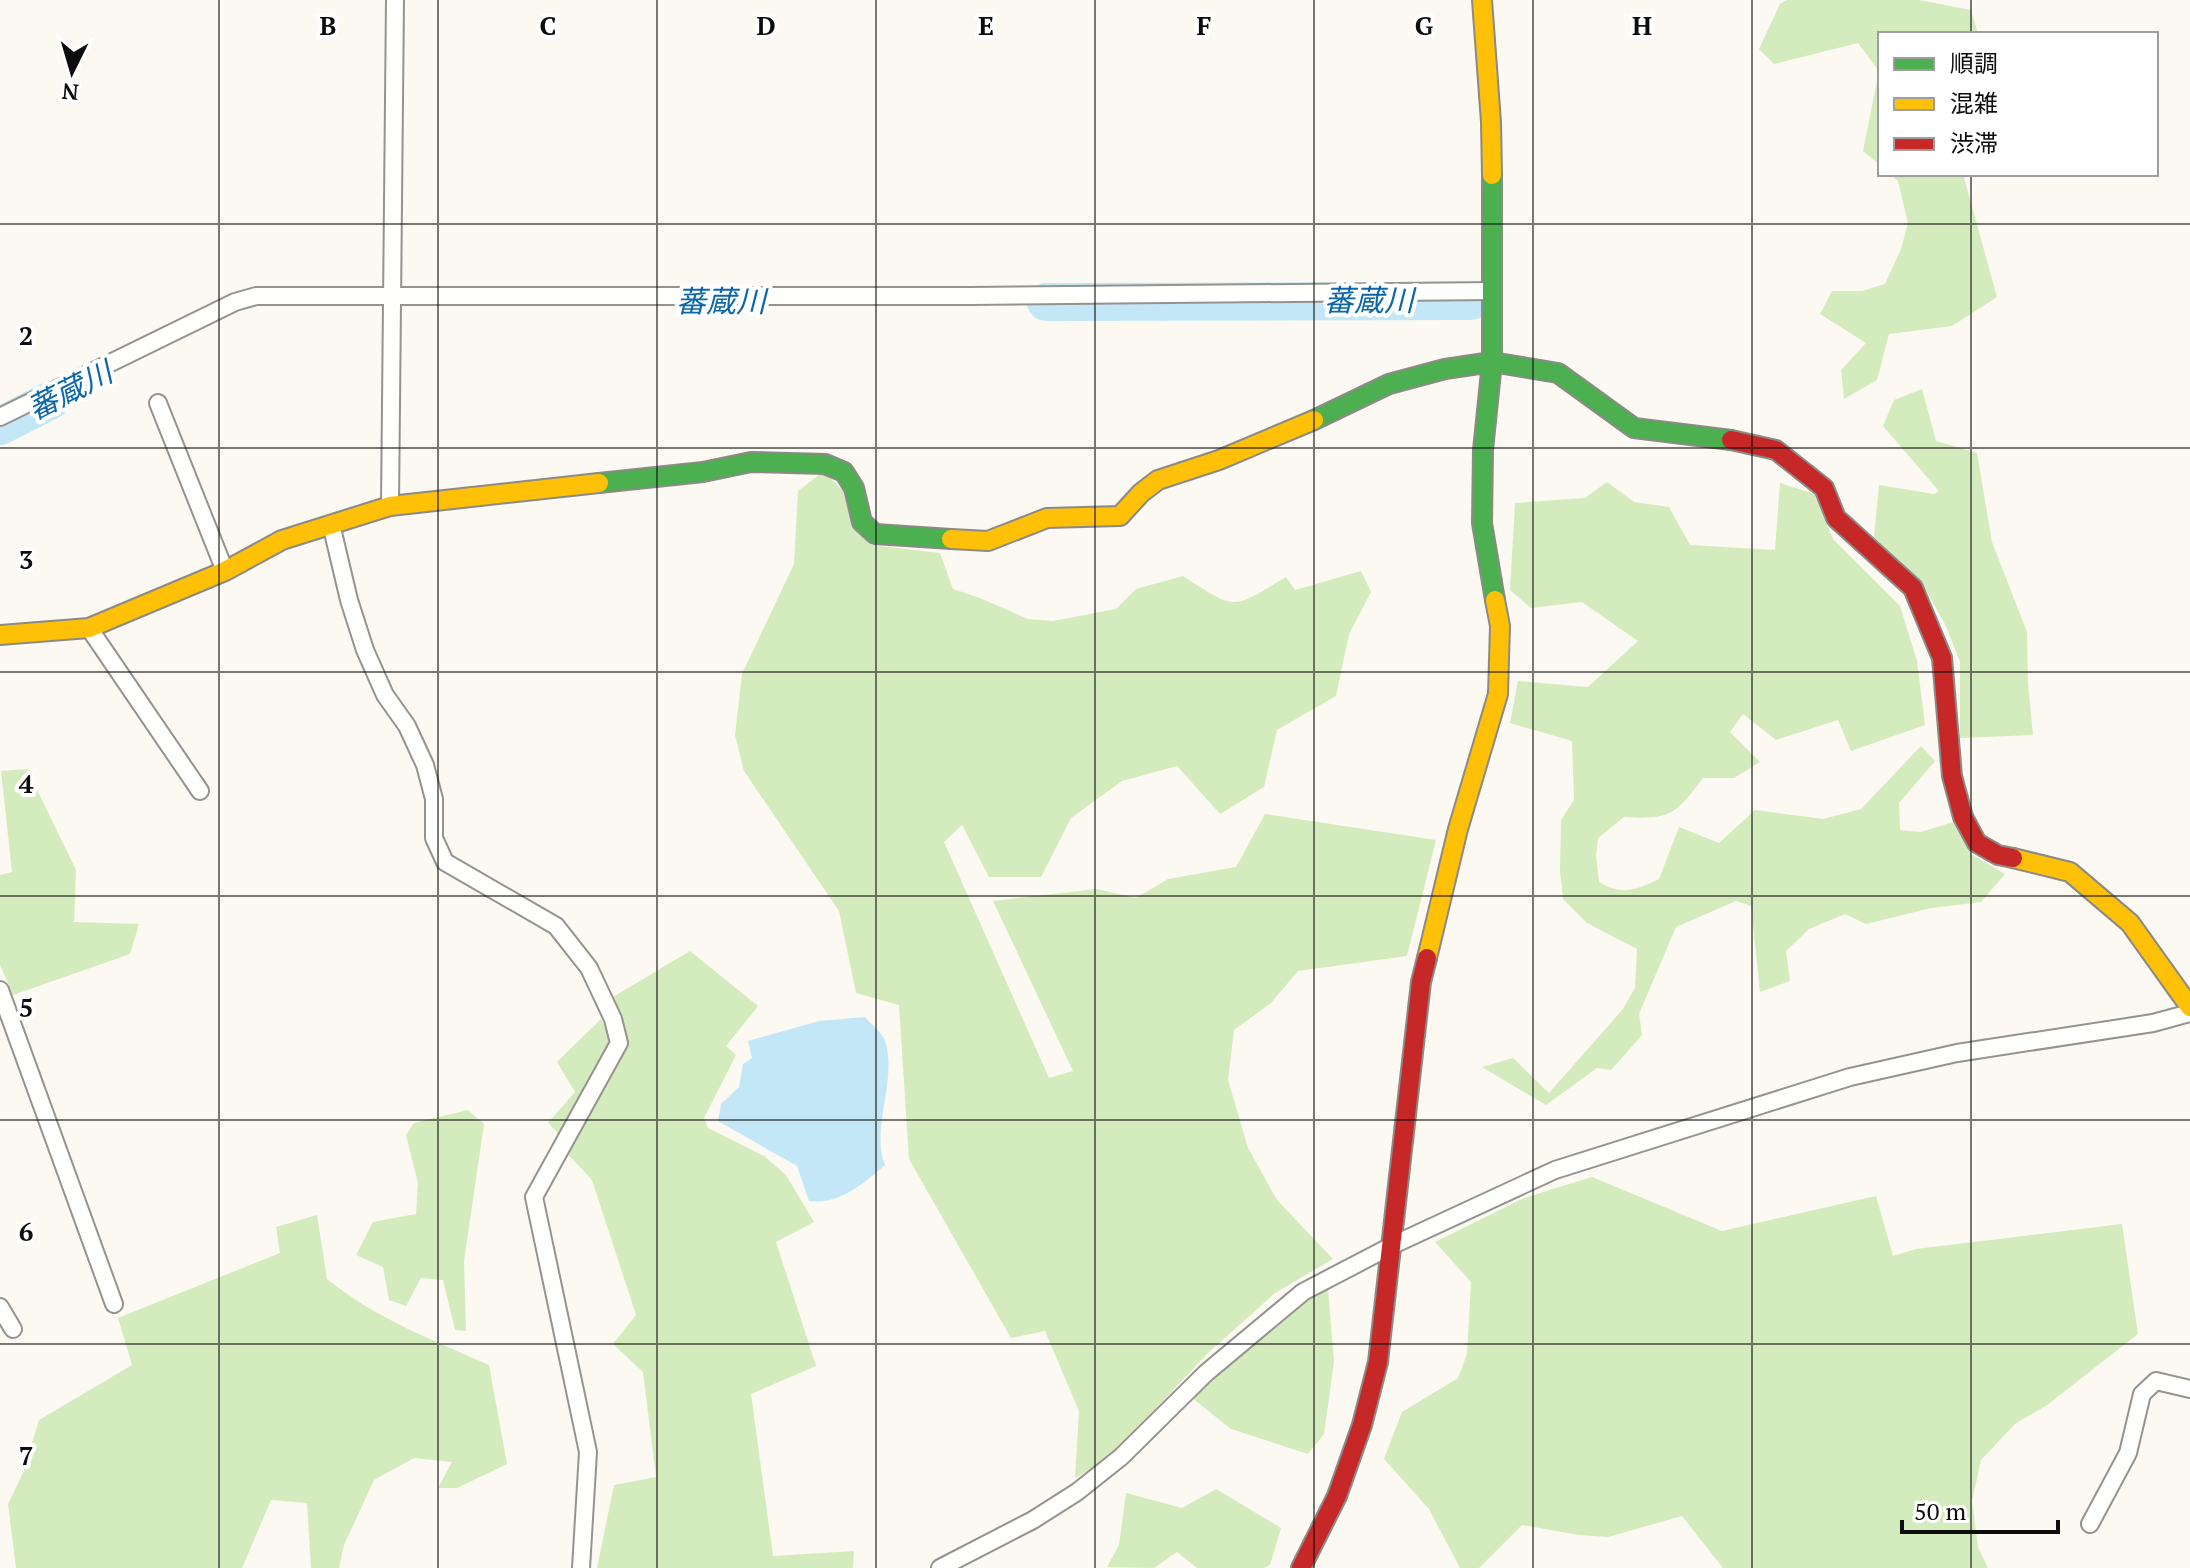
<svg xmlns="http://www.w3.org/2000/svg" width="2190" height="1568" font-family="'PT Serif','Noto Sans JP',serif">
<rect width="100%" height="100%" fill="#fbf9f2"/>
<path fill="#d4ebbd" d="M 1787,0 L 1919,0 L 1971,10 L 1978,34 L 1880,34 L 1880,165 L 1863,151 L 1879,71 L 1858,43 L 1774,64 L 1759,49 L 1780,4 Z
M 1890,174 L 1963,174 L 1997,297 L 1952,326 L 1889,334 L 1877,380 L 1844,399 L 1841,370 L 1866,343 L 1820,314 L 1832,291 L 1862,291 L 1885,284 L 1901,249 L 1908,223 L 1898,181 Z
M 1922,389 L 1936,441 L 1977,453 L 1992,542 L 2027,632 L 2028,684 L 2033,735 L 1960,738 L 1960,662 L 1946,626 L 1923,585 L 1874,537 L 1879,485 L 1934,494 L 1939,491 L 1883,426 L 1894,400 Z
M 824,471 L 843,491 L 854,528 L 872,545 L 940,553 L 953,589 L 980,598 L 1028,619 L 1053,621 L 1116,609 L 1136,589 L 1183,576 C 1237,611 1231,610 1286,577 L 1295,590 L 1361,571 L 1371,592 L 1349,634 L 1336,696 L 1277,730 L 1264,787 L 1220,814 L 1177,766 L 1122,781 L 1071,818 L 1041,877 L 989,877 L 962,825 L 944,842 L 1049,1078 L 1073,1071 L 993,901 L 1097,889 L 1136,898 L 1168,879 L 1236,867 L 1265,814 L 1436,840 L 1407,956 L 1298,971 L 1271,1003 L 1234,1030 L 1228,1080 L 1248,1148 L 1277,1200 L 1333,1259 L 1275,1293 L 1208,1353 L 1108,1459 L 1075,1478 L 1079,1411 L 1045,1331 L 1011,1338 L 909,1159 L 899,1005 L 856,993 L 839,911 L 744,771 L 735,735 L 742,674 L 794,564 L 798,491 Z
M 1607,482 L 1634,502 L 1669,507 L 1690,545 L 1775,550 L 1780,483 L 1814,494 L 1833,539 L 1900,606 L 1917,661 L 1925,725 L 1851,751 L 1838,720 L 1776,740 L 1743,714 L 1730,732 L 1760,762 L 1734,778 L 1703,778 C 1676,814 1671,820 1624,817 L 1598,838 L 1596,856 L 1599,882 C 1621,896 1637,890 1659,879 L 1679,827 L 1719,843 L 1755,810 L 1823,819 L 1861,809 L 1921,746 L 1935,761 L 1899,803 L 1900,830 L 1921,832 L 1953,822 L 1971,854 L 2005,874 L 1981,902 L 1931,908 L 1866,924 L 1845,914 L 1809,929 L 1786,951 L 1790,981 L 1760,992 L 1751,906 L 1736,901 L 1676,927 L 1639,1014 L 1642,1035 L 1611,1070 L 1597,1068 L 1546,1105 L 1482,1067 L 1513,1058 L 1549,1093 L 1623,1009 L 1635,988 L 1637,949 L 1587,923 L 1563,899 L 1560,871 L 1561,820 L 1574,800 L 1572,741 L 1510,723 L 1518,681 L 1588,687 L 1638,641 L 1582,602 L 1531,608 L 1510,590 L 1515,503 L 1585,498 Z
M 27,769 L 76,870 L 74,922 L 139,924 L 130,954 L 13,995 L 0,965 L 0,875 L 12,872 L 1,771 Z
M 690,951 L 758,1006 L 726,1046 L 736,1055 L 704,1118 L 708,1128 L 764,1156 L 786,1175 L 814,1222 L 776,1242 L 816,1366 L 751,1394 L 773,1556 L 854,1551 L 853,1568 L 597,1568 L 614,1485 L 656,1477 L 643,1372 L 613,1344 L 636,1315 L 592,1180 L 565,1151 L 625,1043 L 613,997 Z
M 601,1019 L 614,1044 L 561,1136 L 548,1123 L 575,1092 L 557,1062 Z
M 468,1110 L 484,1124 L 464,1261 L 466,1331 L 455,1330 L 443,1280 L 421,1278 L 406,1306 L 389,1300 L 383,1267 L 356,1255 L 373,1222 L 416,1214 L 418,1183 L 406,1135 L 414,1123 Z
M 1592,1177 L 1722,1231 L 1876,1196 L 1893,1256 L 1916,1249 L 2122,1224 L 2138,1334 L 2047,1405 L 2015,1424 L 1981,1460 L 1972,1501 L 1978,1547 L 1988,1568 L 1723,1568 L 1682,1516 L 1608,1537 L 1578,1535 L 1522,1525 L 1479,1568 L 1460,1568 L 1429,1509 L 1384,1459 L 1402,1412 L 1458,1378 L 1467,1354 L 1471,1282 L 1435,1242 L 1524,1198 Z
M 317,1215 L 327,1279 C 375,1318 432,1340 489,1365 L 507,1464 L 457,1488 L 438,1488 L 452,1462 L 414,1458 L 374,1480 L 344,1545 L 339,1568 L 311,1568 L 307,1503 L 271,1500 L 242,1568 L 16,1568 L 8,1504 L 23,1473 L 39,1420 L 132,1365 L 118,1318 L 280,1253 L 276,1227 Z
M 1328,1289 L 1334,1362 L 1324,1434 L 1308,1454 L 1231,1429 L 1191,1397 L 1283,1316 Z
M 1216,1489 L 1281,1528 L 1270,1565 L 1264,1568 L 1197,1568 L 1177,1552 L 1154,1568 L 1107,1567 L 1119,1545 L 1126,1493 L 1182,1508 Z"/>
<path fill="#c4e7f8" d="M 865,1017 C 871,1024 882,1032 885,1041 C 898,1080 870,1129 885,1165 C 863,1184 839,1205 809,1201 L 797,1166 L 718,1121 L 721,1104 L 739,1087 L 743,1064 L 752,1058 L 748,1041 L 819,1021 Z"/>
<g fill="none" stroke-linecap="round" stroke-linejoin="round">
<path stroke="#c4e7f8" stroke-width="38" d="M 1046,302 L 1471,301
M 0,426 L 51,400"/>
<g stroke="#949390" stroke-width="20">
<path id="street" d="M 158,403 L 225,571
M 0,417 L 235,302 L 256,296 L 970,296 L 1493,291
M 390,506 L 395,0
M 331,524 L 349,600 L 365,650 L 385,695 L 407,726 L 425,765 L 434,799 L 434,838 L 445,862 L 556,926 L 589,968 L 613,1019 L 619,1043 L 534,1197 L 588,1452 L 581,1568
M 89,628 L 200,791
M 0,990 L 114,1304
M 0,1307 L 13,1329
M 2090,1524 L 2128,1453 L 2142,1394 L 2156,1381 L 2190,1389
M 940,1568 L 1033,1520 L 1077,1492 L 1121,1457 L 1206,1373 L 1303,1292 L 1393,1245 L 1555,1170 L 1850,1077 L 1957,1053 L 2153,1023 L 2190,1013"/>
</g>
<g stroke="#8b8a87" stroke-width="22">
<path id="fast" d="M 1492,175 L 1492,362 L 1483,450 L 1482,523 L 1495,600
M 1314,420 L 1389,384 L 1445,369 L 1492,362 L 1558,373 L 1634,428 L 1731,440
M 599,483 L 703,472 L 751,462 L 825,464 L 844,472 L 854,488 L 862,522 L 875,534 L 951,539"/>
</g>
<g stroke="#8b8a87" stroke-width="22">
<path id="slow" d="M 1482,0 L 1491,122 L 1492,175
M 951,539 L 988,541 L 1047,518 L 1120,516 L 1141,493 L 1158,480 L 1219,460 L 1314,420
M 0,635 L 89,628 L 225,571 L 282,540 L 390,506 L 599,483
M 2013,858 L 2070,872 L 2130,923 L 2190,1007
M 1427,958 L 1458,829 L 1498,694 L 1500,626 L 1495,600"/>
</g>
<g stroke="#8b8a87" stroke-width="22">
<path id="jam" d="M 1731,440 L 1776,450 L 1824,488 L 1836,518 L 1913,588 L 1942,658 L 1952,776 L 1963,817 L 1977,843 L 1998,855 L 2013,858
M 1301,1568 L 1337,1496 L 1362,1425 L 1378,1362 L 1421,982 L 1427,958"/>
</g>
<use href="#street" stroke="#fefefd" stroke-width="16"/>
<use href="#fast" stroke="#4caf50" stroke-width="18"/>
<use href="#slow" stroke="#ffc107" stroke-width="18"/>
<use href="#jam" stroke="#c62828" stroke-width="18"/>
</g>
<path fill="none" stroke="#0d0d0d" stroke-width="2" stroke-opacity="0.55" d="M 219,0 L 219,1568M 438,0 L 438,1568M 657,0 L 657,1568M 876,0 L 876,1568M 1095,0 L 1095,1568M 1314,0 L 1314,1568M 1533,0 L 1533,1568M 1752,0 L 1752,1568M 1971,0 L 1971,34M 1971,174 L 1971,1568M 0,224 L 2190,224M 0,448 L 2190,448M 0,672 L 2190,672M 0,896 L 2190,896M 0,1120 L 2190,1120M 0,1344 L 2190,1344"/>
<g text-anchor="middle" stroke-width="8" stroke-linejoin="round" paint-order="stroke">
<g font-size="30" font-style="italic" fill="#0c66aa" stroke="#fff">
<text x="1369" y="311">蕃蔵川</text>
<text x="721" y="312">蕃蔵川</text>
<text transform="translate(70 391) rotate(-27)" y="10">蕃蔵川</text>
</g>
</g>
<g font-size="26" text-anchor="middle" font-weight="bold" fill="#0d0d0d" stroke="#fff" stroke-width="8" stroke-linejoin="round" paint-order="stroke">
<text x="328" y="35">B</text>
<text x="548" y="35">C</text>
<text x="766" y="35">D</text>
<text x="986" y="35">E</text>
<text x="1204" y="35">F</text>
<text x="1424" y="35">G</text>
<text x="1642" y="35">H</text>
<text x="26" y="345">2</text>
<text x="26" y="569">3</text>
<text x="26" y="793">4</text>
<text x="26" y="1017">5</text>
<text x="26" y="1241">6</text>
<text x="26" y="1465">7</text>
</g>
<rect x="1878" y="32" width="280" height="144" fill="#ffffff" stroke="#9e9e9e" stroke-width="2"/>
<rect x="1894" y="58" width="40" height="12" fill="#4caf50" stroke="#9e9e9e" stroke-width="2"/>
<text x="1950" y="72" font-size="24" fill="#0d0d0d">順調</text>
<rect x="1894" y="98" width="40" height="12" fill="#ffc107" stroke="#9e9e9e" stroke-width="2"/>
<text x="1950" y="112" font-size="24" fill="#0d0d0d">混雑</text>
<rect x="1894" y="138" width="40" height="12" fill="#c62828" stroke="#9e9e9e" stroke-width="2"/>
<text x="1950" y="152" font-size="24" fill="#0d0d0d">渋滞</text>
<g transform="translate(72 72) rotate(185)" stroke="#ffffff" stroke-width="6" paint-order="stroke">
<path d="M0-6L14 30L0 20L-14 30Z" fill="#0d0d0d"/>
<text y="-12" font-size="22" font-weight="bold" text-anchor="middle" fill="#0d0d0d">N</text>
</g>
<path d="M1902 1520v12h156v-12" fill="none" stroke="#0d0d0d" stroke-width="4"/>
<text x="1914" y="1520" font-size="24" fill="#0d0d0d" stroke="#ffffff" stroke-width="6" paint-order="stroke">50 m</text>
</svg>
